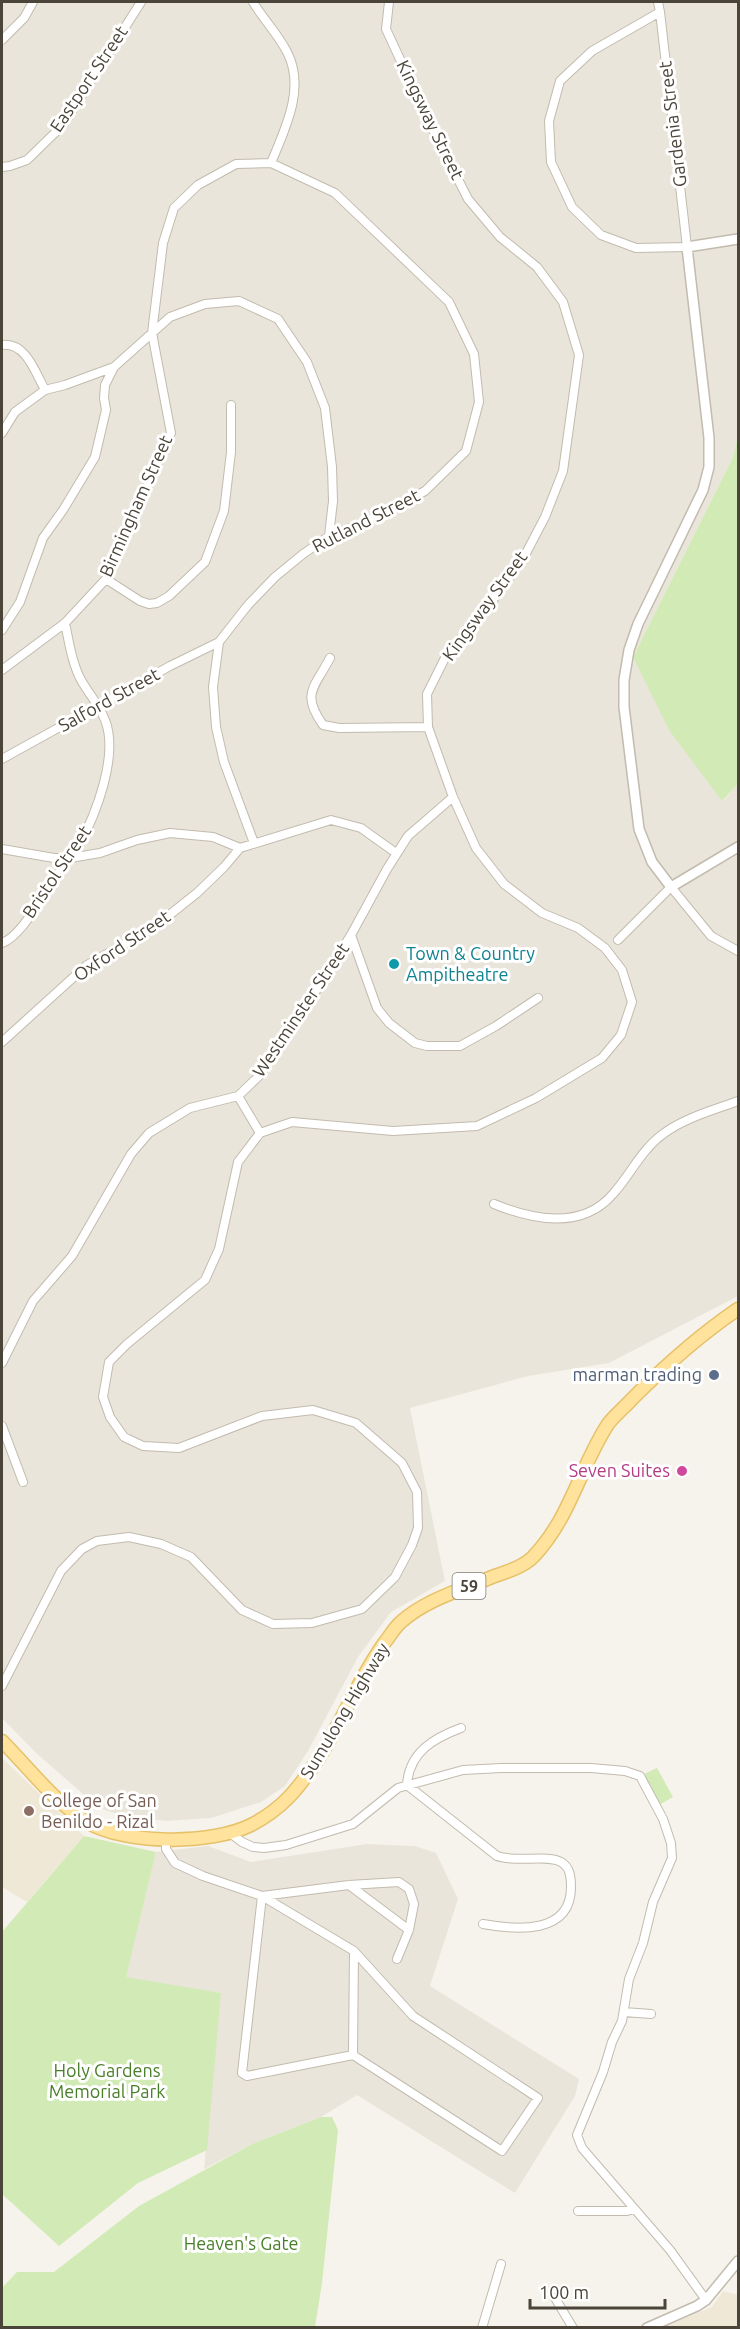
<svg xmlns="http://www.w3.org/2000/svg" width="740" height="2329" font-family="Ubuntu,sans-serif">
<rect width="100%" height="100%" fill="#f6f3ec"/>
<path fill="#eae5da" d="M 2,2 L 738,2 L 738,436 L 733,457 L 633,657 L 723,801 L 738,784 L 738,1296 L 609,1363 L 528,1376 L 410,1408 L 445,1581 L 391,1612 L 358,1657 L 308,1751 L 285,1786 L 261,1802 L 211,1818 L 166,1821 L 121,1815 L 99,1808 L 35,1752 L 2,1718 Z
M 367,1844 L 415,1846 L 436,1853 L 458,1899 L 430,1986 L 579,2079 L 575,2096 L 515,2193 L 357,2095 L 321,2117 L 252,2144 L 204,2169 L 221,1993 L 125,1978 L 156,1852 L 208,1846 L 251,1862 Z"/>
<path fill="#efe8d6" d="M 2,1758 L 84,1836 L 27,1902 L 2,1887 Z
M 723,2291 L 738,2295 L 738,2327 L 663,2327 L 712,2307 Z"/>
<path fill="#d2eab5" d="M 738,436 L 738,784 L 722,801 L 669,730 L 633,657 L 733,457 Z
M 657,1768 L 673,1797 L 659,1805 L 642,1775 Z
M 84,1836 L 156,1852 L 126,1977 L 221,1993 L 207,2150 L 138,2183 L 59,2246 L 2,2194 L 2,1932 Z
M 321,2117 L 332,2117 L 338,2130 L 322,2283 L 315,2327 L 2,2327 L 2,2288 L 17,2272 L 54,2272 L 139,2206 L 252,2144 Z"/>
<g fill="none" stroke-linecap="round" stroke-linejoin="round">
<g stroke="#c2bbae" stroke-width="10">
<path id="minor" d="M 253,2 C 263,19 278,34 287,52 C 306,88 285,129 271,163
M 658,2 L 660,12 L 687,247 L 636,248 L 601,235 L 572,207 L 551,162 L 549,121 L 560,81 L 592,51 L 660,12
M 2,40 L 24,18 L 33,2
M 2,167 L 10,166 L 27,160 L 63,125 L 141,2
M 2,345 C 26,342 35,372 45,390
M 2,433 L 15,412 L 45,390 L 65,385 L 114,367 L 170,317 L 205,304 L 239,301 L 278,319 L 307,362 L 325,408 L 332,467 L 333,501 L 329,536
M 106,579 L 140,601 L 149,604 L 157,603 L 169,596 L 205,562 L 224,511 L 231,452 L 231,405
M 2,630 L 20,602 L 43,538 L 63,510 L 95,457 L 106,410 L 104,398 L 105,385 L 114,367
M 330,658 C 314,688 301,694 323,725 L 339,728 L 428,727
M 2,670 L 65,623 L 106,579 L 171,433 L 152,333 L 163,243 L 174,208 L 198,185 L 236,164 L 271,163 L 335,193 L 449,302 L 474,354 L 479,402 L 466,451 L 425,491 L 366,522 L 329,536 L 303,554 L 275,577 L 248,605 L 219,642 L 213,687 L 216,727 L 224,762 L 254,843
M 2,759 L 170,666 L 219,642
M 2,849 L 54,858 L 70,858 L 100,853 L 137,840 L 170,833 L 213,837 L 240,848 L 331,820 L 361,828 L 396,853
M 351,935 L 377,1008 L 389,1023 L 415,1043 L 427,1046 L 460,1046 L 496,1026 L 538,998
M 618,940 L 671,887 L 711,936 L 738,951
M 2,943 C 21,936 39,901 51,884 C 59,871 70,860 78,847 C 96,815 119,755 105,720 C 99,705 89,694 81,680 C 72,663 69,642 65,623
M 2,1042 L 87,965 L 153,928 L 197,893 L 224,867 L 240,848
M 238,1096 L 260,1133
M 494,1204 C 533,1220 582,1230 613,1194 C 631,1174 641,1150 663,1134 C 684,1118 714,1110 738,1101
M 2,1363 L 33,1301 L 72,1256 L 131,1154 L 149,1133 L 190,1108 L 238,1096 L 259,1076 L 305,1008 L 351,935 L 387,869 L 408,836 L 453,797
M 2,1426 L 23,1482
M 2,1686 L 61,1571 L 82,1549 L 97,1541 L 129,1537 L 161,1544 L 191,1557 L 242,1610 L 273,1624 L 312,1623 L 362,1609 L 395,1577 L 412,1545 L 418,1528 L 417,1492 L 402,1463 L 356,1423 L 313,1410 L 262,1416 L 179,1448 L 143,1446 L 124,1437 L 110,1417 L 103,1397 L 109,1362 L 127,1344 L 205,1280 L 219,1249 L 238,1162 L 260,1133 L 292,1122 L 393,1131 L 477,1126 L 536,1098 L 602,1058 L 621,1035 L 632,1002 L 622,970 L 605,948 L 578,928 L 542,913 L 504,884 L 476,848 L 453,797 L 428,727 L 427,694 L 447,654 L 484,612 L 523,559 L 545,517 L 563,471 L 579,355 L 563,302 L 537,267 L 500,237 L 468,199 L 429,122 L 386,29 L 389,2
M 407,1785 L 497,1856 C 517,1863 547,1854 561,1862 C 570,1867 571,1877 571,1887 C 571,1935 516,1930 483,1924
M 407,1785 C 409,1752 434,1738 461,1728
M 229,1832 L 242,1842 L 253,1847 L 264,1848 L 286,1845 L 353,1824 L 398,1788 L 463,1770 L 501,1768 L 591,1768 L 625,1771 L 640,1776 L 663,1819 L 671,1843 L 672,1858 L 653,1902 L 643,1943 L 629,1979 L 622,2021 L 612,2042 L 603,2072 L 577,2135 L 582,2148 L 670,2250 L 706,2300
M 166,1840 L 166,1849 L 175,1863 L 203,1876 L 262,1896 L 354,1951 L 413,2016 L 538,2098 L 502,2151 L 353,2055 L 354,1951
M 349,1885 L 409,1930
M 624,2012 L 651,2014
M 353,2055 L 247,2076 L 242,2073 L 262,1896 L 349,1885 L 399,1882 L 409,1889 L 414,1904 L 409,1930 L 397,1959
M 578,2211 L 627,2211 L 634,2209
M 555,2298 L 573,2328
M 482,2328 L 501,2264"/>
</g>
<g stroke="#c2bbae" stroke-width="12">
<path id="tertiary" d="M 738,239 L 687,247 L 709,438 L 709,467 L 703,490 L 638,624 L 629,650 L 624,680 L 624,707 L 639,829 L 652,862 L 671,887 L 738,847
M 647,2328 L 697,2306 L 706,2300 L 738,2261"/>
</g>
<g stroke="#e6c16a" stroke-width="15">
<path id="primary" d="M 2,1741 C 29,1768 54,1802 87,1822 C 126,1845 211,1845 251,1825 C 282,1809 298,1789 316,1762 C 342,1723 358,1679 385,1642 C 390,1636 395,1627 401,1622 C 425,1600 463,1589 492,1577 C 506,1572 523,1567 533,1557 C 571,1517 579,1469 608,1424 C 615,1415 625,1407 633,1398 C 665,1366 701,1334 738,1309"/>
</g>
<use href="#minor" stroke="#fff" stroke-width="8"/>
<use href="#tertiary" stroke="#fff" stroke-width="9"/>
<use href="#primary" stroke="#ffe39c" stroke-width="12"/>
</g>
<circle fill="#0f9aa8" stroke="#fff" stroke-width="2" cx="394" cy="964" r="6"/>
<circle fill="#5c6f8a" stroke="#fff" stroke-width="2" cx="714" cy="1375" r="6"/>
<circle fill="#d1479c" stroke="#fff" stroke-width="2" cx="682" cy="1471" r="6"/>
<circle fill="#8d6e63" stroke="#fff" stroke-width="2" cx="29" cy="1811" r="6"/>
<g text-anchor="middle" stroke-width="6" stroke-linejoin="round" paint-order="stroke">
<rect fill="#fff" stroke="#817c74" stroke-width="1.5" x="452.5" y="1573" width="33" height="26" rx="4.5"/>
<g font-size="16" font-weight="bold" fill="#4b4439">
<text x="469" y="1592">59</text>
</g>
<g font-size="18" fill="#4b4439" stroke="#fff">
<text transform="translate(89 79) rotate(-56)" y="6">Eastport Street</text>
<text transform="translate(430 120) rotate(64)" y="6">Kingsway Street</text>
<text transform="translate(673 124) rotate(-97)" y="6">Gardenia Street</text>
<text transform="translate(136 506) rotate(-66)" y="6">Birmingham Street</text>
<text transform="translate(366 521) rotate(-27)" y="6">Rutland Street</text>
<text transform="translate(485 606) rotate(-54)" y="6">Kingsway Street</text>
<text transform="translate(109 700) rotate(-29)" y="6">Salford Street</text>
<text transform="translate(57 872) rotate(-56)" y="6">Bristol Street</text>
<text transform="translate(122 946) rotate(-34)" y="6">Oxford Street</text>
<text transform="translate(301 1010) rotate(-56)" y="6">Westminster Street</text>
<text transform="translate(345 1711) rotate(-59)" y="6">Sumulong Highway</text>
</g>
<g font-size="18" fill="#0d838f" stroke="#fff" text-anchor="start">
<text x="406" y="960">Town &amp; Country<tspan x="406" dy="21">Ampitheatre</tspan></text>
</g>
<g font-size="18" fill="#4e5e75" stroke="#fff" text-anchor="end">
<text x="702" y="1381">marman trading</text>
</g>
<g font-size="18" fill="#b23c85" stroke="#fff" text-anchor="end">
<text x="670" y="1477">Seven Suites</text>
</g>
<g font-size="18" fill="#785e54" stroke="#fff" text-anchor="start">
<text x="41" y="1807">College of San<tspan x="41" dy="21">Benildo - Rizal</tspan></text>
</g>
<g font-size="18" fill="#4a7f2a" stroke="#fff">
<text x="107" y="2077">Holy Gardens<tspan x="107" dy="21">Memorial Park</tspan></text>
<text x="241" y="2250">Heaven's Gate</text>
</g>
</g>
<rect width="740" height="2329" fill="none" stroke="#4b4439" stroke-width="6"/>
<path d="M530 2299v9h135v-9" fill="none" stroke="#4b4439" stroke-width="3"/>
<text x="539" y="2299" font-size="18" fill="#4b4439" stroke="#ffffff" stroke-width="4.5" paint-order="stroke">100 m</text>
</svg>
